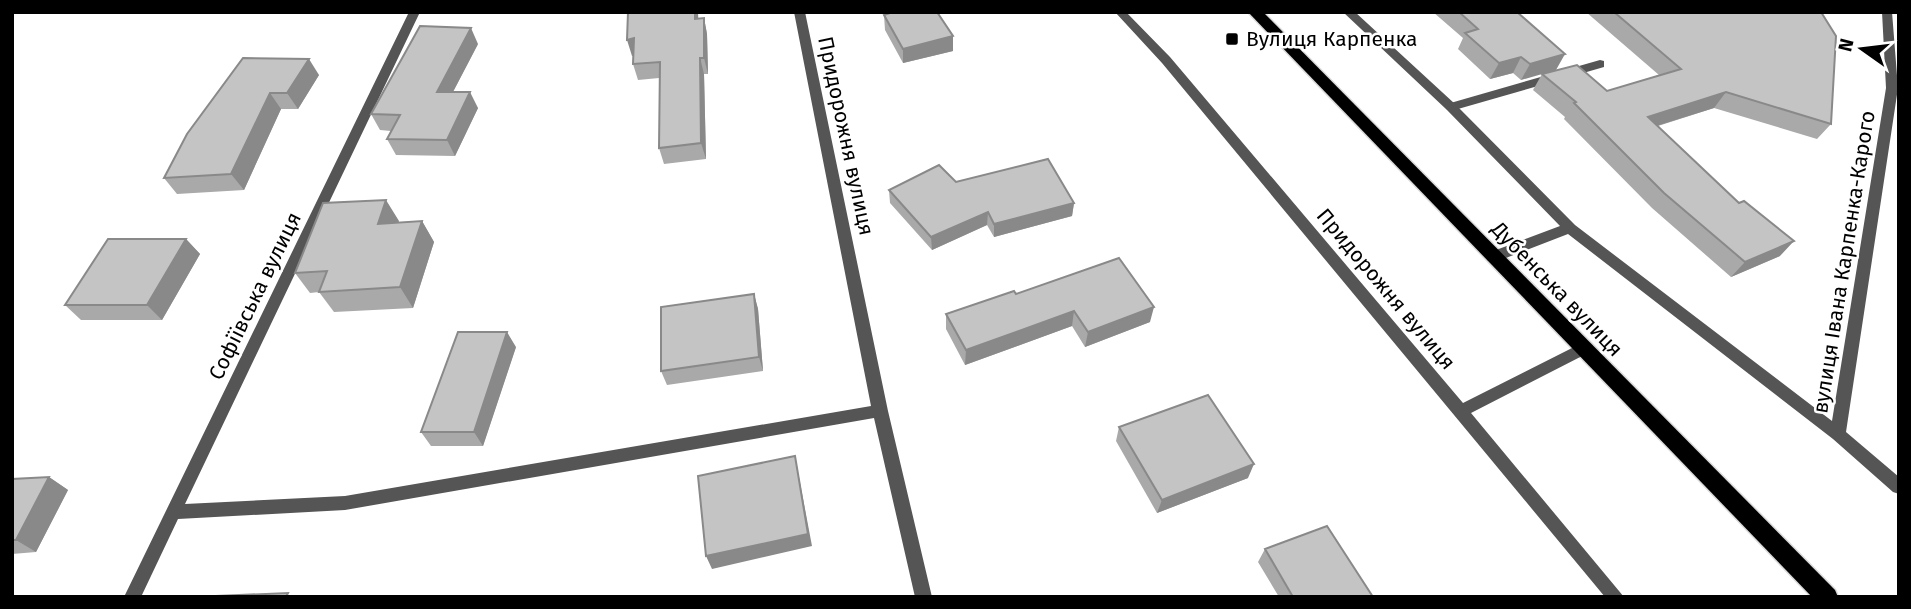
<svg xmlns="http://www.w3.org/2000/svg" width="1911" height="609" font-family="'Fira Sans',sans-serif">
<rect width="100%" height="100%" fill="#fff"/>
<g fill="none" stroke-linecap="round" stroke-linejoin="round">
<g stroke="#dbdbdb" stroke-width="3">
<path id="primary" d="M 1248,12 L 1263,12 L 1835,590 L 1838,597 L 1812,597 Z"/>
</g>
<path fill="#555" fill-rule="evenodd" d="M 1600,60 L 1604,61 L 1604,67 L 1451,111 L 1445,107 L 1447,104 Z"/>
<path fill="#555" fill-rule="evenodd" d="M 409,12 L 420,12 L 185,504 L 345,496 L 871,406 L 794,12 L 805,12 L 888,411 L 932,597 L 915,597 L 874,418 L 345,510 L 178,519 L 141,597 L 124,597 Z
M 1115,12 L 1126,12 L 1170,57 L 1463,403 L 1578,345 L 1588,345 L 1590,349 L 1588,353 L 1471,413 L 1624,597 L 1605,597 L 1162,63 Z
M 1343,12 L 1355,12 L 1455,104 L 1575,225 L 1832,421 L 1886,88 L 1882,12 L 1892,12 L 1898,88 L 1846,432 L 1899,477 L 1899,494 L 1893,492 L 1833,439 L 1568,234 L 1498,261 L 1488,261 L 1486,257 L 1488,253 L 1560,226 L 1447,110 Z"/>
<use href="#primary" fill="#000" fill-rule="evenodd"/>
</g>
<path fill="#a9a9a9" d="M 883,12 L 937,12 L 953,51 L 903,63 L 885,30 L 884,15 L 885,15 Z
M 1433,12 L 1517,12 L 1565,54 L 1521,80 L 1513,73 L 1490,79 L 1458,49 L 1463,38 Z
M 1586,12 L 1821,12 L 1831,124 L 1817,139 L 1714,108 L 1658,126 L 1780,256 L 1731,277 L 1652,208 L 1564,119 L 1565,117 L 1533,90 L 1542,74 L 1607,91 L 1659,75 Z
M 704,18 L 707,34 L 708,74 L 704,74 L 706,159 L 664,164 L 659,148 L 659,78 L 638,80 L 633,64 L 633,55 L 632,56 L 698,19 Z
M 478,44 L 453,92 L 478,108 L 455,156 L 396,155 L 387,139 L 391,131 L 380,130 L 371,114 Z
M 243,58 L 319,75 L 298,109 L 281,109 L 244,190 L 177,194 L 164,178 Z
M 956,182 L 1074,203 L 1072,216 L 994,237 L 987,225 L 932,250 L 890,203 L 889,190 Z
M 399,221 L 398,223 L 422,221 L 434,242 L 413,308 L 334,312 L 319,292 L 310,293 L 295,273 Z
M 186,239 L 200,254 L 162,320 L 81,320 L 65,305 Z
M 754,294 L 758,309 L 763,371 L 667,385 L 661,371 Z
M 1016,294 L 1150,322 L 1085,347 L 1072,326 L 965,365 L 946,329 L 946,314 Z
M 516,347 L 483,446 L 431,446 L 421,432 Z
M 1119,427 L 1248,478 L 1157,513 L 1116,441 Z
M 49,477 L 68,490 L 36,552 L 12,554 L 12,479 Z
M 1265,549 L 1373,597 L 1279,597 L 1258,562 Z"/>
<path fill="#898989" d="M 695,12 L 698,12 L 699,35 L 695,19 Z
M 704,18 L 707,34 L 708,74 L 704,58 Z
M 471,28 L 478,44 L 445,107 L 437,92 Z
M 953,36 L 953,51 L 903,63 L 903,49 Z
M 634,38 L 639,54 L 632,56 L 627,40 Z
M 1565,54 L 1556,70 L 1521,80 L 1530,64 Z
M 1521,57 L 1513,73 L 1490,79 L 1499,63 Z
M 700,58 L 704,74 L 706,159 L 701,143 Z
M 309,59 L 319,75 L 298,109 L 287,93 Z
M 470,92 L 478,108 L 455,156 L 447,140 Z
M 1726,92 L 1714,108 L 1637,132 L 1648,117 Z
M 270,93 L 281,109 L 244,190 L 231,174 Z
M 386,200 L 399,221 L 391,245 L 378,224 Z
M 1074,203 L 1072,216 L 994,237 L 994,224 Z
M 988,212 L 987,225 L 932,250 L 931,237 Z
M 422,221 L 434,242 L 413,308 L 400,287 Z
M 186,239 L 200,254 L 162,320 L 147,305 Z
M 1794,241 L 1780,256 L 1731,277 L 1745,262 Z
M 754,294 L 758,309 L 763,371 L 759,357 Z
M 1154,307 L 1150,322 L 1085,347 L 1088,332 Z
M 1074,311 L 1072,326 L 965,365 L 966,350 Z
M 507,332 L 516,347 L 483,446 L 474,432 Z
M 795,456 L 812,546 L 712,569 L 706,556 Z
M 1254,464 L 1248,478 L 1157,513 L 1162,500 Z
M 49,477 L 68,490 L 36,552 L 16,540 Z"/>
<path fill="#c4c4c4" stroke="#898989" stroke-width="2" d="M 628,12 L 695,12 L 695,19 L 704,18 L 704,58 L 700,58 L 701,143 L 659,148 L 660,62 L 633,64 L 634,38 L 627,40 Z
M 893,12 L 937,12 L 953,36 L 903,49 L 884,15 Z
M 1459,12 L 1517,12 L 1565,54 L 1530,64 L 1521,57 L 1499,63 L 1465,33 L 1478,29 Z
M 1614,12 L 1821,12 L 1836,36 L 1831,124 L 1726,92 L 1648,117 L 1739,203 L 1744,201 L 1794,241 L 1745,262 L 1664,193 L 1574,103 L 1576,102 L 1542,74 L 1577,65 L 1607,91 L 1681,69 Z
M 420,26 L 471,28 L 437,92 L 470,92 L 447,140 L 387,139 L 400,115 L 371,114 Z
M 243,58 L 309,59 L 287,93 L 270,93 L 231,174 L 164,178 L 187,134 Z
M 1048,159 L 1074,203 L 994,224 L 988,212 L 931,237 L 889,190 L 939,165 L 956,182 Z
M 386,200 L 378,224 L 422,221 L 400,287 L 319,292 L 327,271 L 295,273 L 323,203 Z
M 108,239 L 186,239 L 147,305 L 65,305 Z
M 1119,258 L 1154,307 L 1088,332 L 1074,311 L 966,350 L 946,314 L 1014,291 L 1016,294 Z
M 754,294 L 759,357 L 661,371 L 661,307 Z
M 458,332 L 507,332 L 474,432 L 421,432 Z
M 1208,395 L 1254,464 L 1162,500 L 1119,427 Z
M 795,456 L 808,534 L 706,556 L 698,476 Z
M 49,477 L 16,540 L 12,540 L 12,479 Z
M 1327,526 L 1373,597 L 1293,597 L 1265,549 Z
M 288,593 L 286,597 L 192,597 Z"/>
<rect fill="#000" stroke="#fff" stroke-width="2.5" x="1225" y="32" width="14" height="14" rx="3.5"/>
<g text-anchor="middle" stroke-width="5" stroke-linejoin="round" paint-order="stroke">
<g font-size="21" fill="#000" stroke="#fff" text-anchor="start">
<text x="1246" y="46">Вулиця Карпенка</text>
</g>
<g font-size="21" fill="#000" stroke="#fff">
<text transform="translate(846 136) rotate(78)" y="7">Придорожня вулиця</text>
<text transform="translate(1844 262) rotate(-81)" y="7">вулиця Івана Карпенка-Карого</text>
<text transform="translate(1386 289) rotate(50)" y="7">Придорожня вулиця</text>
<text transform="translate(1557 289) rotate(46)" y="7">Дубенська вулиця</text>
<text transform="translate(255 296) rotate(-64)" y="7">Софіївська вулиця</text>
</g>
</g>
<rect width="1911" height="609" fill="none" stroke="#000000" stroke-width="28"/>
<g transform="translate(1862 49) rotate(284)" stroke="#ffffff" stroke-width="5" paint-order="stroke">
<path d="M0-5L12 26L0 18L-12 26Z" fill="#000000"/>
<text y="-10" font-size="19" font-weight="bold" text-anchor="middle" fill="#000000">N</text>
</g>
</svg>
